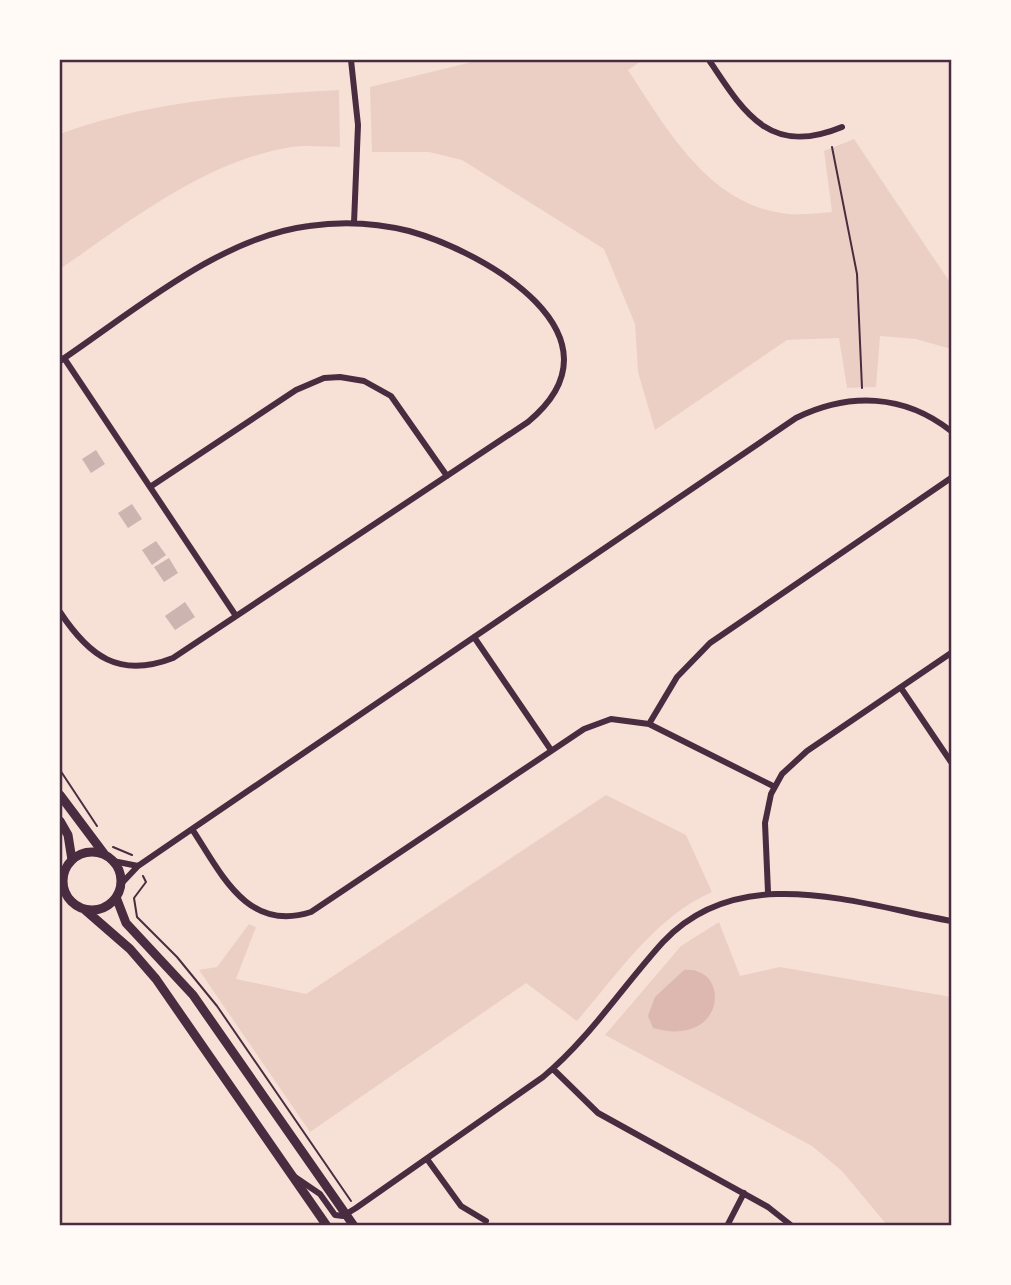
<svg xmlns="http://www.w3.org/2000/svg" width="1011" height="1285" font-family="Quicksand,sans-serif">
<rect width="100%" height="100%" fill="#f7e1d7"/>
<path fill="#ebcfc5" d="M 480,60 L 643,60 L 628,70 C 667,129 709,206 788,214 C 803,215 818,213 832,212 L 824,151 L 854,139 L 951,284 L 951,349 L 916,339 L 880,336 L 876,387 L 847,388 L 839,338 L 787,340 L 655,430 L 638,372 L 635,324 L 604,249 L 462,160 L 429,152 L 372,152 L 370,87 Z
M 339,90 L 340,147 C 325,147 307,145 292,147 C 206,160 129,222 60,269 L 60,134 C 157,99 238,96 339,90 Z
M 606,795 L 686,835 L 712,892 C 655,917 617,975 577,1021 L 526,983 L 310,1132 L 199,970 L 217,967 L 249,924 L 256,927 L 236,979 L 306,994 Z
M 719,922 L 740,976 L 780,967 L 951,997 L 951,1225 L 887,1225 L 842,1171 L 812,1146 L 605,1035 L 681,946 Z"/>
<path fill="#dcb8b0" d="M 684,970 C 732,966 726,1049 653,1028 L 648,1016 L 655,997 Z"/>
<path fill="#ccb4b1" d="M 96,450 L 105,464 L 91,473 L 82,459 Z
M 132,504 L 142,519 L 128,528 L 118,513 Z
M 156,541 L 166,555 L 152,565 L 142,550 Z
M 169,558 L 178,573 L 164,582 L 154,567 Z
M 185,602 L 195,617 L 175,630 L 165,616 Z"/>
<g fill="none" stroke-linecap="round" stroke-linejoin="round">
<path stroke="#4a2c40" stroke-width="2" d="M 832,147 L 857,274 L 862,388
M 60,770 L 97,826
M 113,847 L 132,855
M 143,876 L 146,882 L 134,898 L 137,917 L 177,957 L 217,1006 L 351,1201"/>
<path stroke="#4a2c40" stroke-width="6" d="M 351,60 L 358,125 L 354,223
M 709,60 C 744,113 770,157 842,127
M 64,358 L 236,616
M 60,361 C 133,312 220,237 309,226 C 342,221 377,223 409,231 C 485,252 632,336 528,422 L 173,658 C 119,679 89,656 60,612
M 150,487 L 296,390 L 324,378 L 340,377 L 364,381 L 391,396 L 447,476
M 474,637 L 551,750
M 901,688 L 951,762
M 649,724 L 775,787
M 192,829 C 221,873 247,933 311,912 L 584,729 L 611,719 L 649,724 L 677,677 L 710,643 L 951,478
M 113,861 L 138,866
M 121,884 L 138,866 L 192,829 L 796,418 C 849,392 904,394 951,431
M 768,892 L 765,823 L 771,794 L 782,774 L 807,751 L 951,653
M 553,1069 L 598,1113 L 768,1207 L 792,1226
M 427,1159 L 461,1206 L 486,1221
M 295,1177 L 320,1194 L 335,1215 L 343,1216 L 356,1208 L 543,1077 C 589,1039 623,986 663,942 C 740,860 857,904 951,921
M 727,1226 L 744,1193"/>
<path stroke="#4a2c40" stroke-width="9" d="M 60,795 L 105,855
M 60,821 L 68,835 L 72,860
M63 881a29 29 0 1 1 58 0a29 29 0 1 1-58 0Z
M 116,897 L 126,923 L 193,995 L 354,1226
M 84,909 L 130,949 L 156,979 L 327,1226"/>
</g>
<rect width="1011" height="1285" fill="none" stroke="#fffaf5" stroke-width="122"/>
<rect x="61" y="61" width="889" height="1163" fill="none" stroke="#4a2c40" stroke-width="2.5"/>
</svg>
